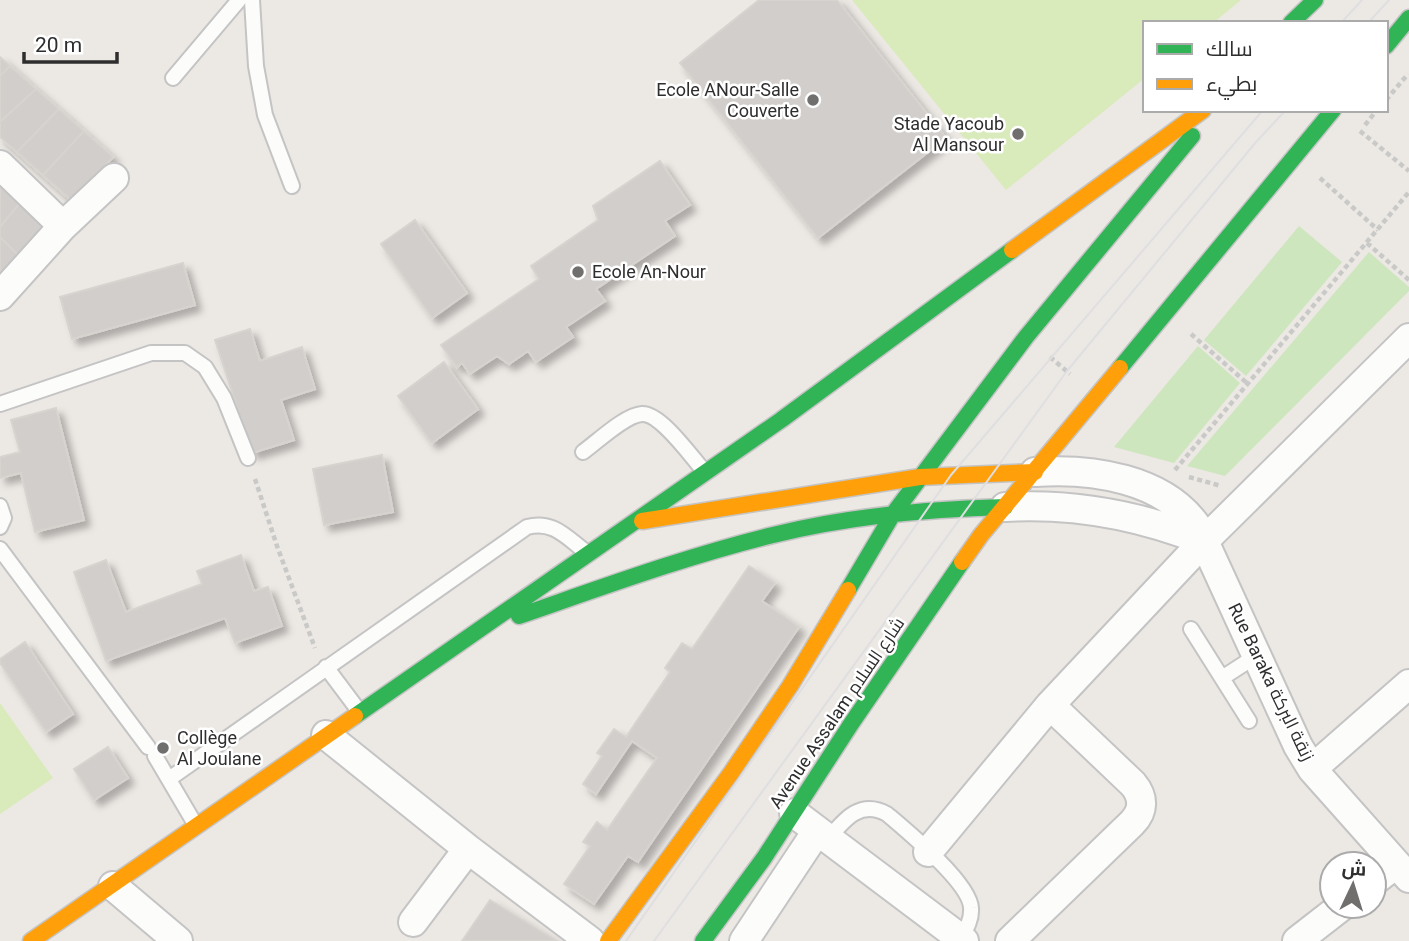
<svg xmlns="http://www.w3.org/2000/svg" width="1409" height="941" font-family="Roboto,Cairo,sans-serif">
<defs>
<filter id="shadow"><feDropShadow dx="6" dy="6" stdDeviation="3.5" flood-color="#0004"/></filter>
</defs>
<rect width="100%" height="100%" fill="#ece8e4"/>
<path fill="#cee6be" d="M 1299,226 L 1342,262 L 1246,376 L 1204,340 Z
M 1369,252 L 1409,287 L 1409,291 L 1225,476 L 1187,466 Z
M 1198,346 L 1240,383 L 1174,463 L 1114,447 Z"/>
<path fill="#d9eabb" d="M 852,0 L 1241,0 L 1213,23 L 1145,23 L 1145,78 L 1006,190 Z
M 0,703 L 53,778 L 0,814 Z"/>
<path fill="#d1cecb" stroke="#d7d4d0" stroke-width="2" filter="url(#shadow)" d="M 759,0 L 837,0 L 946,138 L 818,238 L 680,63 Z
M 0,57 L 113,157 L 73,202 L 0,137 Z
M 10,66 L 36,89 L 0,122 L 0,76 Z
M 36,89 L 59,109 L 17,152 L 0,137 L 0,122 Z
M 59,109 L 84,131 L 43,175 L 17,152 Z
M 84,131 L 113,157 L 73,202 L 43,175 Z
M 660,161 L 690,205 L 665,221 L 675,236 L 596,289 L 605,301 L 566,327 L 573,337 L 536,362 L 528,351 L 509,364 L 497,356 L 470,374 L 462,363 L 457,367 L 441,345 L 539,279 L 531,266 L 598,220 L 593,206 Z
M 0,179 L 49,223 L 0,277 Z
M 0,179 L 23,199 L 0,227 Z
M 23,199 L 49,223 L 19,256 L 0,237 L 0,227 Z
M 415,220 L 467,293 L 432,318 L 381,244 Z
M 0,237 L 19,256 L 0,277 Z
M 183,263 L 195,305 L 72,339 L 60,297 Z
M 250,329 L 260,361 L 302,347 L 315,389 L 281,400 L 294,440 L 252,453 L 215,340 Z
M 444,362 L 478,409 L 432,443 L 398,396 Z
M 56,408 L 84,520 L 35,532 L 21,473 L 0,478 L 0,457 L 20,452 L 11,420 Z
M 382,455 L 393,512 L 324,525 L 313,469 Z
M 241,555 L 254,591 L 268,587 L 282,626 L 235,643 L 225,618 L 106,661 L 74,572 L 106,560 L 126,612 L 202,584 L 197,571 Z
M 749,566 L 775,583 L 762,601 L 799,627 L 638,862 L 628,856 L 594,904 L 564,884 L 590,846 L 583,842 L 597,822 L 607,830 L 657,758 L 632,741 L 596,794 L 583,784 L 602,756 L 597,753 L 614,729 L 626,737 L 670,672 L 665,668 L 682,643 L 692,649 Z
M 25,642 L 73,714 L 46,732 L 0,663 L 0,659 Z
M 108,747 L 128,778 L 94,800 L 74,769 Z
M 490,900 L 557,941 L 462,941 Z"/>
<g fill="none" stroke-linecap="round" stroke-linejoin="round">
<g stroke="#c5c4c5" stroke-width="18">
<path id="lane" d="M 252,0 L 256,66 L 265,115 L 292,186
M 173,78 L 239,0
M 0,404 L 151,353 L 185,353 L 205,367 L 224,398 L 248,458
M 583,452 C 597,442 625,415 642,414 C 661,413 692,458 705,472
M 0,506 L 4,518 L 0,527
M 0,549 L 148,747
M 1191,629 L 1249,721
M 326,667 L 359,711
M 1222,678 L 1256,656
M 155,756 L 195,824
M 169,779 L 527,527 C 553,520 566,537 586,552
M 828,839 C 844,820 860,799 887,814 C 907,831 970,883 971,908 C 972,920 966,929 960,939"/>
</g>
<g stroke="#c5c4c5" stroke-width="32">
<path id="street" d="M 0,165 L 63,226
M 0,296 L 63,226 L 114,178
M 1035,472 C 1091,468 1164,478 1198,528 L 1298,746 L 1312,769 L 1409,878
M 1005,507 C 1075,503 1139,515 1204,541
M 326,735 L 468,849 L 590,941
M 1312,769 L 1409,684
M 794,813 L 964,941
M 928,852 L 1050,705 L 1204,541 L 1409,338
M 1374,881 L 1396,864
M 113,886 L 178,941
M 413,922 L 468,849
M 744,941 L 817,831
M 1010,941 L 1132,823 C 1144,811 1144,797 1133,784 L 1050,705
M 1297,941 L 1342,906"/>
</g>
<g stroke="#c5c4c5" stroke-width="19">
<path id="fast" d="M 1291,23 L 1315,0
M 1386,46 L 1409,18
M 1120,368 L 1333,110
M 848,590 L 893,514 L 1026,337 L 1192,136
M 519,616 C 603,587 687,556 773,535 C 849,516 927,509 1005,507
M 355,716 L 781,420 L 1012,250
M 703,941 L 764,858 L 851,724 L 962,562"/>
</g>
<g stroke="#c5c4c5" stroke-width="19">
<path id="slow" d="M 1012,250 L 1203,110
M 642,521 L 920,477 L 1035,472
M 962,562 L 981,535 L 1120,368
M 31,941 L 355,716
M 608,941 L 731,773 L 790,686 L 848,590"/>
</g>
<path stroke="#c9c9c8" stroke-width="4.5" stroke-dasharray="5 3.5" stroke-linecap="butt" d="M 1386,100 L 1408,74
M 1365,125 L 1377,110
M 1360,131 L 1409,171
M 1320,178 L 1378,230
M 1367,243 L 1409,280
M 1191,334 L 1248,384
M 1050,357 L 1070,374
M 1175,470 L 1409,192
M 1189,477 L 1221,486
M 255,479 L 277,546 L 315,648"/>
<use href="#lane" stroke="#fcfcfb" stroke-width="14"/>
<use href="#street" stroke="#fcfcfb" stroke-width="28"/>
<use href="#fast" stroke="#30b455" stroke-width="16"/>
<use href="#slow" stroke="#ff9f0a" stroke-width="16"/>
<path stroke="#dfdfe1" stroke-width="2" d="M 1341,23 L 1362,0
M 1368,23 L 1389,0
M 626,941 L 951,475 L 1263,110
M 654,941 L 1067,371 L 1256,142 L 1286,110"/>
</g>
<g fill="#706f6e" stroke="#fff" stroke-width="2.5">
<circle cx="813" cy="100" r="7"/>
<circle cx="1018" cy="134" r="7"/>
<circle cx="578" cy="272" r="7"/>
<circle cx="163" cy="748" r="7"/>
</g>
<g text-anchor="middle" stroke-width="5" stroke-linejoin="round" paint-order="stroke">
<g font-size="18" fill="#2e2e2e" stroke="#fff" text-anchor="end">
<text x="799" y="96">Ecole ANour-Salle<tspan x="799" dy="21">Couverte</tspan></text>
<text x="1004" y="130">Stade Yacoub<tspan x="1004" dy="21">Al Mansour</tspan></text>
<text x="592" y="278" text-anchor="start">Ecole An-Nour</text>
<text x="177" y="744" text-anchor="start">Collège<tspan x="177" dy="21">Al Joulane</tspan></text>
</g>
<g font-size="18" fill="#2e2e2e" stroke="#fff">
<text transform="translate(1271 682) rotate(64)" y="6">Rue Baraka زنقة البركة</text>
<text transform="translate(837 713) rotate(-56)" y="6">Avenue Assalam شارع السلام</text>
</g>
</g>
<rect x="1143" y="21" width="245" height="91" fill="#ffffff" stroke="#ababab" stroke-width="2"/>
<rect x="1157" y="44" width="35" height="10" fill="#30b455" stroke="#ababab" stroke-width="2"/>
<text x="1206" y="56" font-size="21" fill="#2e2e2e">سالك</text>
<rect x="1157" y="79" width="35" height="10" fill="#ff9f0a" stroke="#ababab" stroke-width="2"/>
<text x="1206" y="91" font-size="21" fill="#2e2e2e">بطيء</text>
<g transform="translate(1353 885) rotate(4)"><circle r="33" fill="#ffffff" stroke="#ababab" stroke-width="2"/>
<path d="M0-5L12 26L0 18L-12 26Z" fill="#706f6e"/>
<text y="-10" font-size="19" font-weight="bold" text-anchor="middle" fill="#2e2e2e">ش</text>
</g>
<path d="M24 52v10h93v-10" fill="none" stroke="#2e2e2e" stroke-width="3.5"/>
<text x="35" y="52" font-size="21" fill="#2e2e2e" stroke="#ffffff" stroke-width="5" paint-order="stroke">20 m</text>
</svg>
